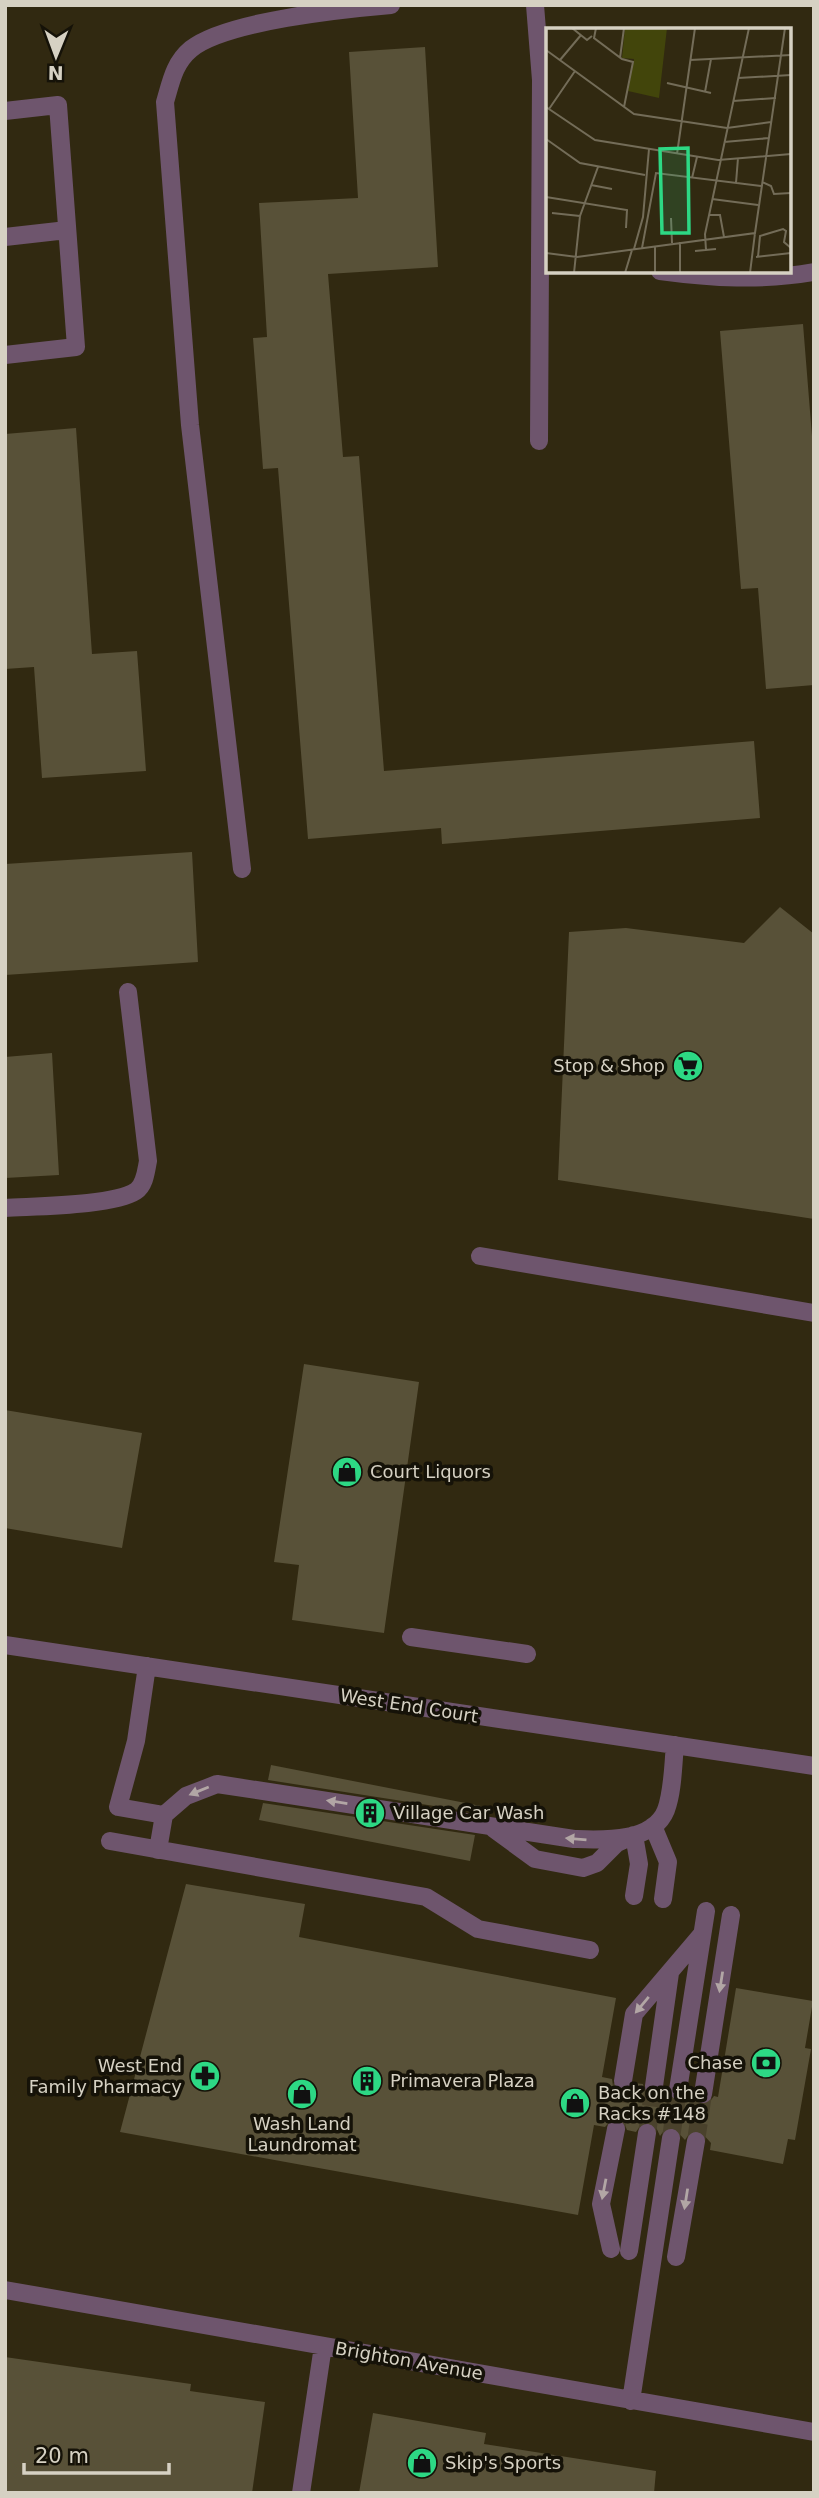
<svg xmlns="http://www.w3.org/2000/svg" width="819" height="2498" font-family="'DejaVu Sans',sans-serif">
<rect width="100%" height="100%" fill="#312911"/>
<path fill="#585138" d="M 425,47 L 438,267 L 328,274 L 343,457 L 359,456 L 384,771 L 754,741 L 760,818 L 442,844 L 441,828 L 308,839 L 278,468 L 263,469 L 253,338 L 267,337 L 259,203 L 358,198 L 349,52 Z
M 803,324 L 814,461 L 814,685 L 766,689 L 758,588 L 741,589 L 720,331 Z
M 76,428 L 92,654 L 137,651 L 146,771 L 42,778 L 34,667 L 5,669 L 5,434 Z
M 192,852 L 198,962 L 5,975 L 5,864 Z
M 780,907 L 814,934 L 814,1219 L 558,1180 L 569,932 L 626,928 L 744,943 Z
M 52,1053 L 59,1175 L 5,1178 L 5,1057 Z
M 304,1364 L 419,1382 L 384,1633 L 292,1620 L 299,1565 L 274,1562 Z
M 5,1410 L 142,1433 L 122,1548 L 5,1528 Z
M 271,1765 L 481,1806 L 479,1813 L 268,1780 Z
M 263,1803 L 475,1835 L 470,1861 L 259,1820 Z
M 186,1884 L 305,1904 L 299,1937 L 616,1998 L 602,2077 L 612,2079 L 613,2086 L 620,2092 L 628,2091 L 634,2083 L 643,2084 L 644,2091 L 652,2097 L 659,2096 L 665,2088 L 670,2098 L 676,2101 L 683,2100 L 689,2092 L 696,2103 L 708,2104 L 714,2096 L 718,2097 L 736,1988 L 813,2001 L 805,2048 L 811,2049 L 795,2140 L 788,2139 L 783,2164 L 710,2150 L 711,2143 L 699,2130 L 691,2131 L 685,2140 L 673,2127 L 666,2128 L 660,2136 L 655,2125 L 649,2122 L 642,2123 L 636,2132 L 627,2130 L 623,2120 L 612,2119 L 605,2127 L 594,2125 L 578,2215 L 120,2132 Z
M 5,2357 L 191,2384 L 190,2391 L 265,2402 L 252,2493 L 5,2493 Z
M 373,2413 L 486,2433 L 484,2444 L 656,2471 L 654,2493 L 359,2493 Z"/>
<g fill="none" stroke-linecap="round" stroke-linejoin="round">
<path stroke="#4a422c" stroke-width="18" stroke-dasharray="18 9" stroke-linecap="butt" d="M 616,2129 L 623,2081
M 647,2133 L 654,2086
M 671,2138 L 678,2090
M 696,2141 L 703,2094"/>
<path stroke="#6e556d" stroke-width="18" d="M 535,5 L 541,80 L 539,441
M 5,111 L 58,105 L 76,347 L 5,355
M 5,237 L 67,230
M 660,271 C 712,278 762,281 814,272
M 242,869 L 190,425 L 165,102 C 171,82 174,63 191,49 C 226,21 344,9 391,5
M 5,1208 C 35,1206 113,1206 136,1191 C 145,1185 146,1171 148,1161 L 128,992
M 480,1256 L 814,1313
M 411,1637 L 527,1654
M 5,1645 L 814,1766
M 147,1666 L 136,1741 L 118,1807 L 164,1815 L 186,1796 L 217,1784 L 574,1839 C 602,1840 653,1843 666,1810 C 673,1791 673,1765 675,1745
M 653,1826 L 668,1862 L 663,1899
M 494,1829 L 535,1859 L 583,1868 L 597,1863 L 617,1843 L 634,1835 L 639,1864 L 634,1896
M 110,1841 L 426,1897 L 478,1929 L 590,1950
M 158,1850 L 164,1815
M 623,2081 L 634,2014 L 702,1934
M 654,2086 L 670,1973
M 678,2090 L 706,1911
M 703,2094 L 731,1915
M 611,2249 L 601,2204 L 616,2129
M 629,2251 L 647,2133
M 676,2257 L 696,2141
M 5,2290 L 814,2432
M 631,2401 L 671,2138
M 301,2493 L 323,2346"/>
</g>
<defs><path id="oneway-solid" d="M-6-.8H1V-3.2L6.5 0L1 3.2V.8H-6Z" transform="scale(1.75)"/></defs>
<g fill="#b2a6a5">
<use href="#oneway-solid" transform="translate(199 1791) rotate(158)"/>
<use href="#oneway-solid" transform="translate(337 1802) rotate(-171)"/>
<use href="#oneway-solid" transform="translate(576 1839) rotate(-175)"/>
<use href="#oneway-solid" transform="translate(721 1982) rotate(99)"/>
<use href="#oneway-solid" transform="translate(642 2005) rotate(130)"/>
<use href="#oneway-solid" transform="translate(604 2189) rotate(101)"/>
<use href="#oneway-solid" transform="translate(686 2199) rotate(99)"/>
</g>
<defs>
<g id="supermarket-disc" transform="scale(1.575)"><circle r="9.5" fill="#2dd884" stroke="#151208"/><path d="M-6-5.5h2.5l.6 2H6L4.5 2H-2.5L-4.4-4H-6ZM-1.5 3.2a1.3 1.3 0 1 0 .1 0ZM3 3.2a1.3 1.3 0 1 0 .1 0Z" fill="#111"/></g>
<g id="shop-disc" transform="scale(1.575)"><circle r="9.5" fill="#2dd884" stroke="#151208"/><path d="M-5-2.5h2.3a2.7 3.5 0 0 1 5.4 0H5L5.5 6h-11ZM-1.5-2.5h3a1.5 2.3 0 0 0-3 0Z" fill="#111"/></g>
<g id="building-disc" transform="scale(1.575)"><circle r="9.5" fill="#2dd884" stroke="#151208"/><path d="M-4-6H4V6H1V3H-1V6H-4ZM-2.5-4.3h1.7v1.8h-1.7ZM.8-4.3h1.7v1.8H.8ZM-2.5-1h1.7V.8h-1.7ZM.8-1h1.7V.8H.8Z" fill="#111"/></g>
<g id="bank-disc" transform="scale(1.575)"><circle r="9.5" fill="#2dd884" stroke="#151208"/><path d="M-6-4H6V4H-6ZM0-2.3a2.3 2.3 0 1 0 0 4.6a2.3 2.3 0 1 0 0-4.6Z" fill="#111"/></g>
<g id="pharmacy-disc" transform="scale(1.575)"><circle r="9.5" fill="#2dd884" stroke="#151208"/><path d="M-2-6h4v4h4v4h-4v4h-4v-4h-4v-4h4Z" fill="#111"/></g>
</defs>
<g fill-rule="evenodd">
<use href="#supermarket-disc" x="688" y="1066"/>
<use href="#shop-disc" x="347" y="1472"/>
<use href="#building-disc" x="370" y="1813"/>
<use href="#bank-disc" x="766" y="2063"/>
<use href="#pharmacy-disc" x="205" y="2076"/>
<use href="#building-disc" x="367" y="2081"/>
<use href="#shop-disc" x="302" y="2094"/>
<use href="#shop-disc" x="575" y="2103"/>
<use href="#shop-disc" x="422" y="2463"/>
</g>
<g text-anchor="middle" stroke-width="7" stroke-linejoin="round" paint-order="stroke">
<g font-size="18" fill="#d6d1c3" stroke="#151208" text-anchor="start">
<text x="665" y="1072" text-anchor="end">Stop &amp; Shop</text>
<text x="370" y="1478">Court Liquors</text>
<text x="393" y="1819">Village Car Wash</text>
<text x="743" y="2069" text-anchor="end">Chase</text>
<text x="182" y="2072" text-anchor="end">West End<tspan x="182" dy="21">Family Pharmacy</tspan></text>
<text x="390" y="2087">Primavera Plaza</text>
<text x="598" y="2099">Back on the<tspan x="598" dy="21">Racks #148</tspan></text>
<text x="302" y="2130" text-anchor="middle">Wash Land<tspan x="302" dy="21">Laundromat</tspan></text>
<text x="445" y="2469">Skip's Sports</text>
</g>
<g font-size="18" fill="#d6d1c3" stroke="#151208">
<text transform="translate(409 1706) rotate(9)" y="6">West End Court</text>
<text transform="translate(409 2361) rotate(10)" y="6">Brighton Avenue</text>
</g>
</g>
<g transform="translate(546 28)">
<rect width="245" height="245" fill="#312911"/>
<path d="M 79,0 L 121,0 L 113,70 L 82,63 L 88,31 L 76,30 Z" fill="#42450b"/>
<path fill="none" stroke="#736c58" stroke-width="2" d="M 26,0 L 41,12 L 46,8M 50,0 L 48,10 L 76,31 L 87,34 L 78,79M 0,22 L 88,86 L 181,100 L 225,94M 74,30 L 78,0M 14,32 L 35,7M 144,32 L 245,27M 192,50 L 245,47M 121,55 L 165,65M 159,64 L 165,31M 187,73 L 230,70M 0,79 L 49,112 L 172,132 L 245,126M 3,81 L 29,43M 0,111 L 34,135 L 99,147M 178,114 L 223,110M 131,126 L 149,0M 146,150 L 151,129M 216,154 L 225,158 L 228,166 L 245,165M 190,155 L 192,130M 45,157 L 66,161M 0,169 L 81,182 L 80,200M 166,171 L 212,177M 6,185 L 34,188M 163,187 L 174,187 L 178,209M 125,190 L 126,215M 96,220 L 110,145 L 215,158M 88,221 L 97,189 L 103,121M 160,222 L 159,206 L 203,0M 149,223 L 170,221M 0,225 L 31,229 L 209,205 L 239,0M 210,229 L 245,225M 212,229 L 214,208 L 237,201 L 240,203 L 238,214 L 245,220M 28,245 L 34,188 L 52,139M 79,245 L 86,222M 109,245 L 109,218M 134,245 L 134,214M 204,245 L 209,205"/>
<path fill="#2dd884" fill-opacity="0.15" stroke="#2dd884" stroke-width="3.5" d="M 142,120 L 143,205 L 116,205 L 114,121 Z"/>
<rect width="245" height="245" fill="none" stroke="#d6d1c3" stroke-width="3.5"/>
</g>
<rect width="819" height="2498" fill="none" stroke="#d6d1c3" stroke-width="14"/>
<g transform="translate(56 56) rotate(181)" stroke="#151208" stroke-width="5" paint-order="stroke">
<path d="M0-5L12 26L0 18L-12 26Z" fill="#d6d1c3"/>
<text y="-10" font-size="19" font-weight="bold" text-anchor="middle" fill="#d6d1c3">N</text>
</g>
<path d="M24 2463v10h145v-10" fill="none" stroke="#d6d1c3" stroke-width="3.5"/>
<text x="35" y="2463" font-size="21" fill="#d6d1c3" stroke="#151208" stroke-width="5" paint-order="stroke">20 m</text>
</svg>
